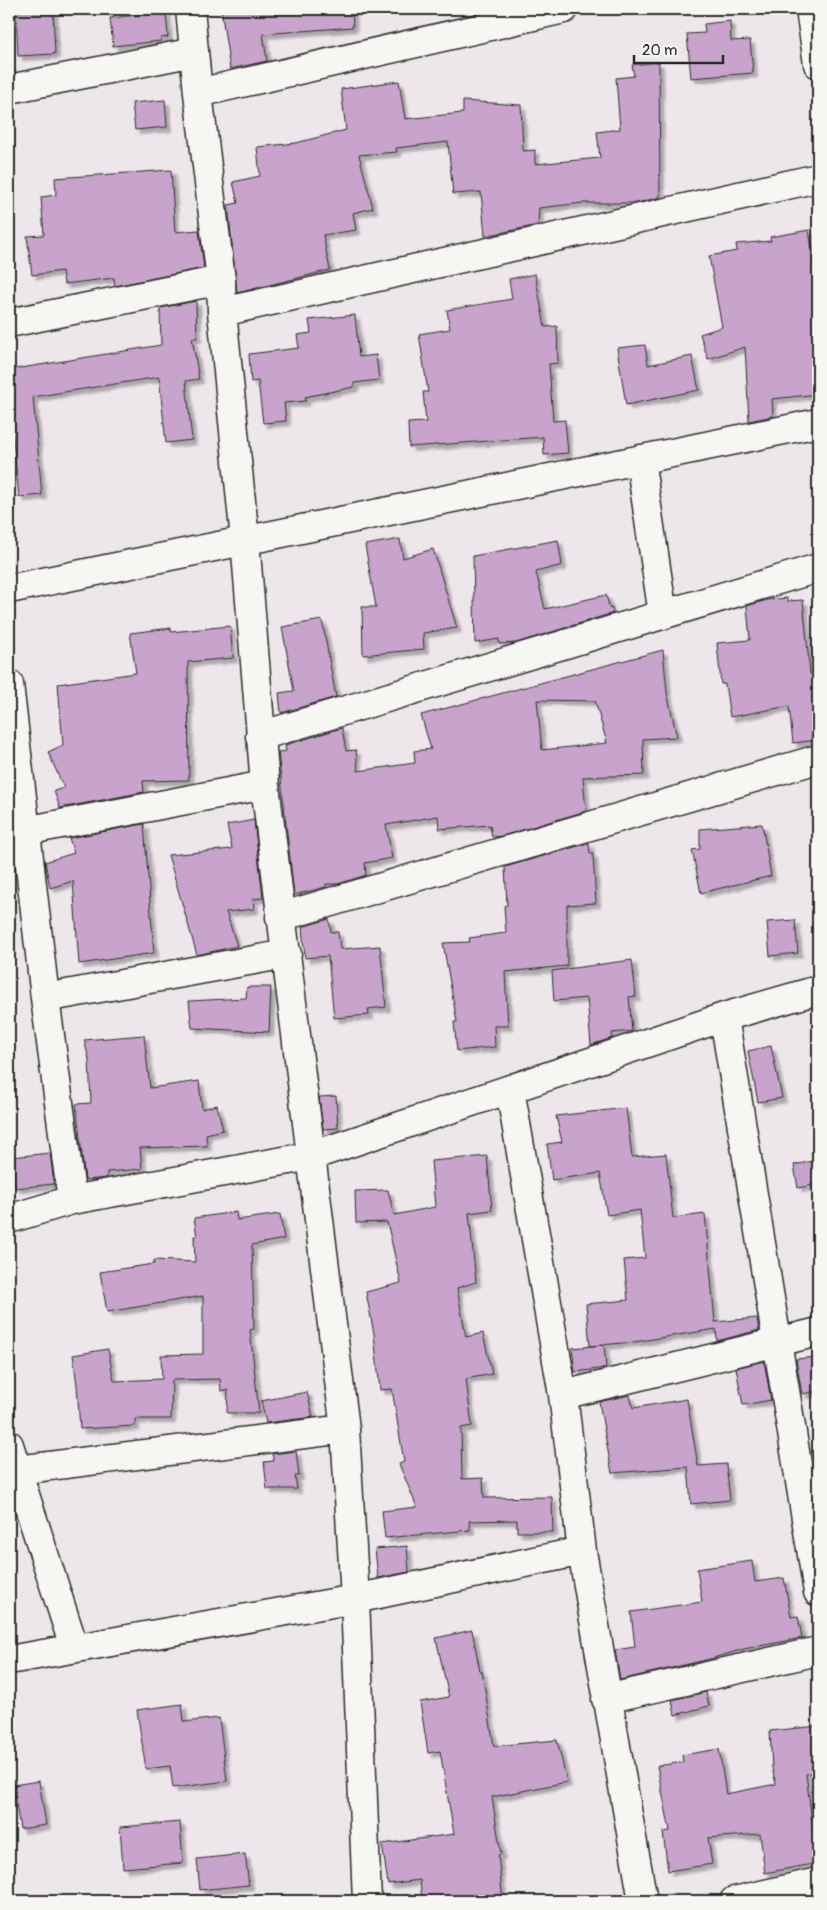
<svg xmlns="http://www.w3.org/2000/svg" width="827" height="1910" font-family="Pangolin,sans-serif">
<defs>
<filter id="shadow"><feDropShadow dx="4.5" dy="4.5" stdDeviation="1" flood-color="#0004"/></filter>
</defs>
<rect width="100%" height="100%" fill="#ede6eb"/>
<filter id="ink" filterUnits="userSpaceOnUse"><feTurbulence type="fractalNoise" baseFrequency=".02" numOctaves="2"/><feDisplacementMap in="SourceGraphic" scale="10" xChannelSelector="R" yChannelSelector="G"/><feConvolveMatrix kernelMatrix="1 2 1 2 8 2 1 2 1" color-interpolation-filters="sRGB"/></filter>
<g filter="url(#ink)">
<path fill="#c8a4cd" stroke="#2b2b2b" fill-rule="evenodd" filter="url(#shadow)" d="M 53,9 L 55,54 L 18,56 L 16,11 Z
M 221,9 L 352,9 L 353,27 L 263,34 L 267,61 L 230,69 Z
M 166,12 L 168,37 L 161,38 L 161,41 L 113,46 L 110,18 Z
M 730,21 L 731,41 L 750,40 L 753,73 L 691,78 L 687,34 L 705,33 L 704,24 Z
M 659,62 L 660,197 L 637,203 L 583,203 L 539,208 L 538,225 L 485,236 L 481,192 L 453,194 L 448,142 L 396,148 L 397,152 L 359,155 L 373,208 L 353,213 L 356,230 L 323,235 L 330,270 L 237,293 L 228,205 L 238,203 L 233,182 L 260,176 L 257,147 L 296,143 L 346,130 L 341,89 L 399,81 L 405,119 L 463,113 L 463,101 L 521,105 L 523,151 L 535,150 L 535,164 L 600,158 L 597,132 L 620,129 L 616,78 L 634,76 L 632,65 Z
M 165,100 L 167,127 L 135,130 L 132,103 Z
M 171,170 L 175,232 L 199,230 L 204,268 L 115,286 L 114,278 L 64,284 L 62,271 L 32,275 L 27,236 L 44,235 L 41,197 L 56,195 L 55,178 Z
M 809,230 L 818,285 L 818,394 L 772,399 L 773,416 L 749,421 L 745,347 L 708,359 L 700,334 L 722,327 L 709,256 L 737,251 L 736,244 L 771,241 L 770,237 Z
M 535,274 L 545,327 L 557,326 L 558,363 L 549,364 L 553,421 L 565,420 L 568,453 L 544,455 L 543,437 L 409,447 L 408,423 L 426,422 L 423,392 L 428,392 L 419,334 L 450,329 L 447,310 L 512,299 L 509,279 Z
M 196,301 L 197,338 L 192,338 L 199,379 L 186,381 L 192,440 L 166,443 L 159,377 L 33,397 L 42,495 L 19,497 L 9,401 L 9,370 L 161,345 L 160,308 Z
M 355,315 L 359,357 L 376,355 L 379,380 L 354,383 L 354,387 L 305,397 L 306,401 L 284,403 L 286,421 L 263,423 L 258,381 L 251,382 L 249,354 L 299,348 L 297,335 L 311,333 L 309,320 Z
M 645,345 L 648,365 L 692,356 L 699,390 L 626,405 L 617,348 Z
M 400,539 L 403,558 L 433,549 L 457,628 L 423,633 L 424,649 L 363,655 L 362,607 L 376,607 L 365,545 Z
M 558,540 L 562,565 L 536,572 L 545,609 L 606,595 L 610,609 L 612,608 L 613,613 L 516,643 L 499,644 L 499,639 L 475,643 L 473,556 Z
M 787,598 L 787,601 L 803,600 L 810,674 L 818,672 L 818,740 L 793,743 L 789,706 L 730,717 L 725,684 L 721,684 L 717,643 L 750,640 L 747,606 L 767,600 Z
M 322,620 L 336,697 L 281,713 L 279,693 L 294,691 L 282,627 Z
M 230,626 L 233,658 L 188,662 L 189,780 L 143,781 L 144,792 L 60,808 L 54,791 L 64,788 L 48,752 L 63,745 L 58,684 L 136,673 L 130,633 L 171,628 L 171,632 Z
M 663,650 L 667,693 L 677,737 L 643,739 L 644,775 L 583,777 L 586,811 L 502,836 L 492,837 L 490,825 L 439,829 L 438,816 L 386,825 L 392,858 L 365,863 L 366,875 L 338,884 L 326,884 L 326,887 L 294,895 L 278,752 L 286,751 L 285,745 L 342,728 L 346,751 L 356,750 L 358,771 L 415,763 L 414,751 L 431,749 L 421,715 ZM 537,700 L 595,701 L 607,743 L 542,750 Z
M 254,820 L 263,898 L 253,899 L 254,909 L 226,912 L 237,946 L 197,955 L 168,855 L 232,849 L 227,825 Z
M 144,824 L 154,953 L 79,964 L 73,881 L 50,888 L 45,862 L 74,853 L 69,838 Z
M 762,824 L 771,876 L 701,893 L 692,850 L 700,849 L 700,829 Z
M 589,843 L 590,854 L 593,854 L 596,903 L 567,905 L 567,966 L 505,972 L 508,1026 L 494,1026 L 495,1047 L 457,1051 L 454,1022 L 457,1022 L 443,943 L 470,942 L 469,938 L 506,933 L 504,906 L 507,905 L 505,867 Z
M 329,919 L 331,932 L 338,932 L 340,949 L 380,946 L 386,1007 L 368,1009 L 369,1015 L 334,1018 L 328,956 L 305,958 L 302,927 Z
M 795,920 L 798,953 L 770,956 L 767,922 Z
M 632,960 L 636,996 L 629,997 L 632,1031 L 612,1033 L 612,1038 L 591,1045 L 587,998 L 554,1001 L 552,971 Z
M 247,987 L 271,987 L 269,1032 L 192,1028 L 189,1001 L 246,998 Z
M 144,1035 L 150,1088 L 199,1081 L 202,1109 L 217,1105 L 223,1130 L 206,1134 L 207,1146 L 140,1148 L 142,1169 L 107,1172 L 107,1178 L 85,1180 L 76,1104 L 91,1103 L 89,1059 L 84,1040 Z
M 771,1046 L 782,1098 L 758,1102 L 748,1051 Z
M 336,1096 L 338,1128 L 323,1129 L 319,1097 Z
M 626,1108 L 632,1157 L 666,1154 L 673,1218 L 705,1214 L 715,1322 L 757,1318 L 759,1330 L 717,1341 L 716,1329 L 634,1342 L 590,1346 L 586,1304 L 628,1300 L 624,1260 L 645,1258 L 640,1210 L 607,1215 L 600,1173 L 552,1180 L 547,1144 L 562,1142 L 556,1116 Z
M 50,1153 L 54,1184 L 15,1188 L 12,1157 Z
M 487,1156 L 492,1210 L 469,1213 L 476,1282 L 457,1288 L 466,1337 L 483,1333 L 492,1374 L 466,1379 L 472,1426 L 461,1428 L 462,1479 L 483,1478 L 484,1498 L 552,1497 L 553,1532 L 517,1532 L 517,1520 L 469,1521 L 470,1530 L 385,1538 L 382,1511 L 417,1507 L 399,1464 L 404,1462 L 392,1389 L 380,1390 L 374,1334 L 366,1292 L 401,1283 L 387,1222 L 356,1223 L 355,1191 L 388,1190 L 394,1215 L 435,1207 L 431,1161 Z
M 818,1160 L 818,1184 L 798,1188 L 794,1165 Z
M 236,1212 L 237,1220 L 280,1214 L 284,1239 L 252,1245 L 254,1329 L 250,1330 L 259,1413 L 227,1413 L 228,1390 L 221,1391 L 220,1379 L 172,1380 L 171,1419 L 135,1419 L 135,1426 L 80,1429 L 77,1385 L 73,1355 L 108,1349 L 114,1381 L 162,1379 L 161,1355 L 203,1354 L 203,1296 L 107,1312 L 100,1272 L 154,1264 L 154,1260 L 195,1262 L 194,1236 L 197,1236 L 194,1218 Z
M 604,1345 L 606,1368 L 575,1372 L 572,1348 Z
M 817,1357 L 818,1391 L 802,1394 L 796,1359 Z
M 764,1361 L 771,1400 L 743,1405 L 736,1368 Z
M 307,1392 L 313,1417 L 266,1423 L 261,1401 Z
M 630,1395 L 633,1408 L 687,1399 L 698,1466 L 726,1464 L 730,1500 L 691,1504 L 688,1467 L 612,1473 L 599,1402 Z
M 296,1451 L 299,1476 L 295,1476 L 297,1489 L 267,1489 L 264,1462 L 274,1461 L 272,1454 Z
M 407,1546 L 409,1572 L 378,1578 L 375,1549 Z
M 752,1561 L 755,1582 L 784,1578 L 791,1617 L 798,1616 L 802,1638 L 744,1649 L 710,1659 L 620,1680 L 615,1650 L 635,1647 L 631,1612 L 702,1602 L 697,1569 Z
M 472,1630 L 480,1671 L 482,1671 L 494,1746 L 557,1740 L 567,1782 L 492,1797 L 501,1854 L 498,1855 L 503,1901 L 422,1901 L 420,1880 L 388,1884 L 382,1844 L 454,1834 L 440,1751 L 428,1753 L 420,1702 L 449,1697 L 436,1638 Z
M 706,1692 L 709,1706 L 675,1715 L 672,1700 Z
M 182,1704 L 184,1722 L 219,1718 L 227,1781 L 173,1788 L 170,1766 L 146,1769 L 137,1710 Z
M 818,1726 L 818,1771 L 806,1774 L 813,1829 L 818,1827 L 818,1863 L 765,1873 L 760,1834 L 708,1838 L 712,1864 L 668,1871 L 663,1832 L 670,1831 L 657,1766 L 683,1762 L 682,1755 L 719,1749 L 726,1794 L 776,1784 L 772,1768 L 770,1731 Z
M 39,1781 L 46,1825 L 20,1829 L 13,1785 Z
M 180,1822 L 183,1863 L 123,1868 L 120,1827 Z
M 245,1854 L 249,1885 L 200,1890 L 197,1859 Z"/>
<g fill="none" stroke-linecap="round" stroke-linejoin="round">
<g stroke="#2b2b2b" stroke-width="31">
<path id="street" d="M 190,9 L 198,93 L 221,280 L 222,312 L 245,540 L 265,785 L 345,1429 L 355,1599 L 367,1901
M 810,9 L 818,64
M 9,89 L 194,52
M 198,93 L 564,9
M 222,312 L 818,178
M 9,323 L 221,280
M 640,459 L 663,615
M 9,589 L 818,423
M 9,684 L 45,998 L 72,1200
M 260,736 L 818,568
M 9,834 L 265,785
M 280,917 L 818,759
M 45,998 L 287,954
M 724,1017 L 818,1592
M 510,1089 L 563,1395 L 582,1551 L 643,1901
M 9,1219 L 72,1200 L 311,1156 L 724,1017 L 818,990
M 563,1395 L 818,1332
M 9,1445 L 74,1647
M 9,1471 L 345,1429
M 9,1660 L 355,1599 L 582,1551
M 606,1699 L 818,1651
M 734,1901 L 818,1882"/>
</g>
<use href="#street" stroke="#f6f6f2" stroke-width="28"/>
</g>
</g>
<rect width="827" height="1910" fill="none" stroke="#f6f6f2" stroke-width="30"/>
<rect x="15" y="15" width="797" height="1880" fill="none" stroke="#2b2b2b" stroke-width="2" filter="url(#ink)"/>
<path d="M634 55v8h89v-8" fill="none" stroke="#2b2b2b" stroke-width="2.5"/>
<text x="642" y="55" font-size="15" fill="#2b2b2b" stroke="#f6f6f2" stroke-width="4" paint-order="stroke">20 m</text>
</svg>
